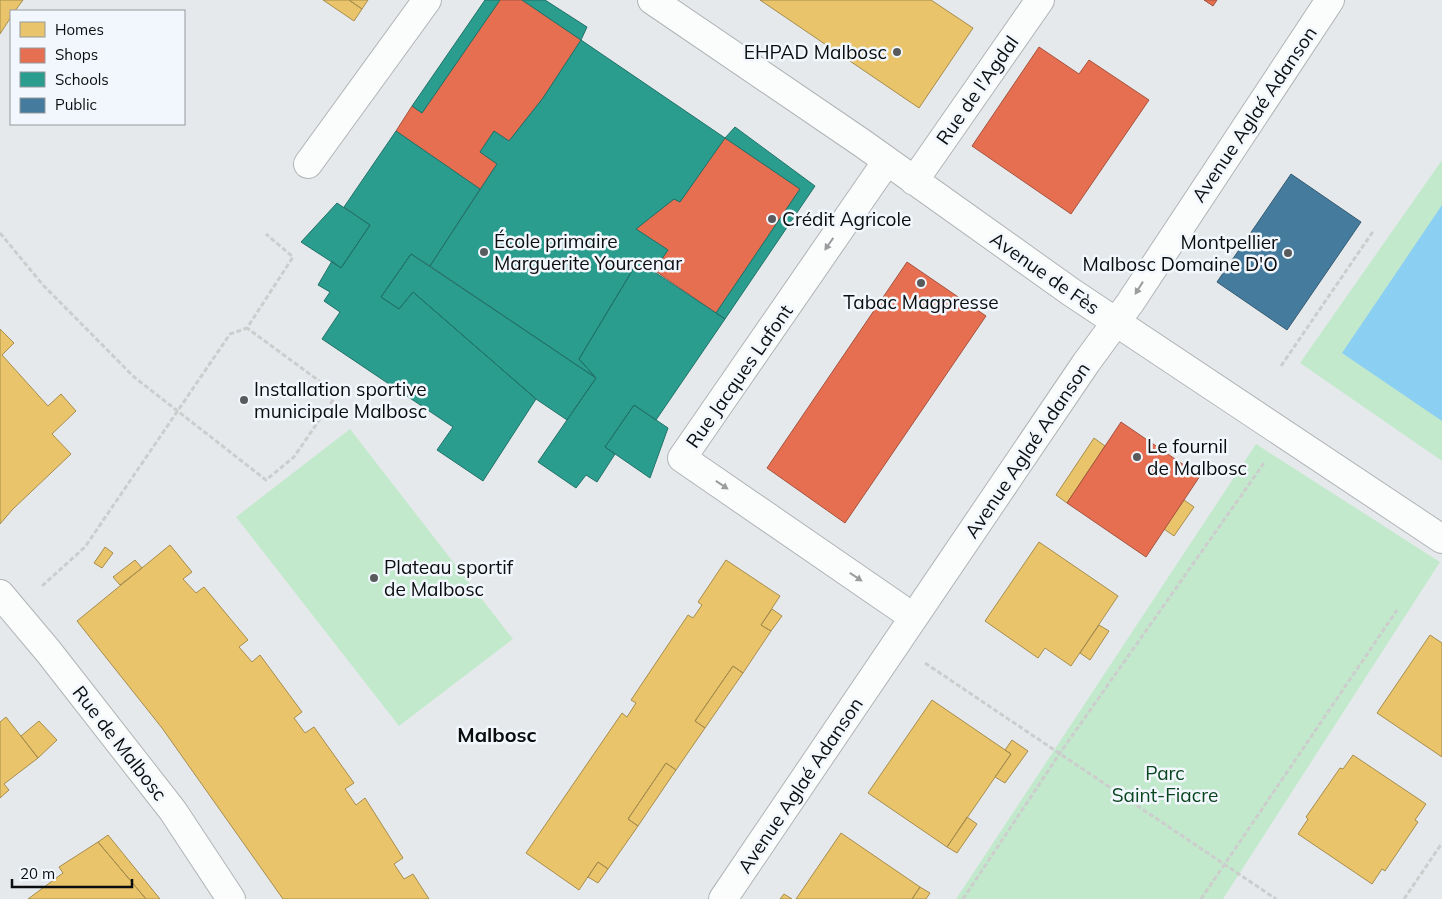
<svg xmlns="http://www.w3.org/2000/svg" width="1442" height="899" font-family="Mulish,sans-serif">
<rect width="100%" height="100%" fill="#e6e9ec"/>
<path fill="#c3e9cd" d="M 1442,160 L 1442,461 L 1300,363 Z
M 350,429 L 513,639 L 399,726 L 236,517 Z
M 1256,444 L 1440,562 L 1223,899 L 956,899 Z"/>
<path fill="#8bcff3" d="M 1442,205 L 1442,421 L 1342,353 Z"/>
<path fill="#e9c46a" stroke="#a68d4e" d="M 0,0 L 23,0 L 15,11 L 11,11 L 11,17 L 0,34 Z
M 323,0 L 349,0 L 362,9 L 354,21 Z
M 349,0 L 368,0 L 362,9 Z
M 760,0 L 931,0 L 973,28 L 919,108 Z
M 0,329 L 14,343 L 2,355 L 48,406 L 61,394 L 76,411 L 52,434 L 71,454 L 13,509 L 0,524 Z
M 1094,438 L 1105,446 L 1067,503 L 1056,495 Z
M 1184,500 L 1194,507 L 1174,536 L 1164,529 Z
M 1039,542 L 1118,596 L 1071,666 L 1045,648 L 1038,658 L 985,621 Z
M 170,545 L 192,572 L 183,579 L 196,593 L 204,587 L 248,640 L 239,647 L 252,662 L 260,655 L 302,712 L 294,718 L 305,733 L 314,727 L 354,783 L 345,789 L 356,805 L 365,798 L 403,858 L 394,864 L 404,879 L 413,874 L 429,899 L 283,899 L 162,728 L 77,621 Z
M 105,547 L 113,553 L 102,568 L 94,563 Z
M 135,560 L 142,568 L 120,585 L 113,577 Z
M 726,560 L 780,596 L 761,625 L 771,631 L 743,673 L 733,666 L 695,721 L 705,728 L 676,770 L 666,763 L 628,819 L 638,826 L 608,869 L 598,862 L 579,890 L 526,853 L 622,713 L 627,717 L 636,703 L 631,700 L 688,615 L 693,618 L 702,605 L 698,602 Z
M 772,609 L 782,616 L 771,631 L 761,625 Z
M 1099,625 L 1109,631 L 1090,660 L 1080,653 Z
M 1430,635 L 1442,643 L 1442,757 L 1377,713 Z
M 733,666 L 743,673 L 705,728 L 695,721 Z
M 932,700 L 1011,754 L 947,847 L 868,793 Z
M 6,717 L 38,758 L 4,784 L 9,790 L 0,798 L 0,722 Z
M 39,721 L 57,740 L 38,758 L 21,736 Z
M 1012,740 L 1028,751 L 1005,783 L 995,777 L 1011,754 L 1005,750 Z
M 1353,755 L 1426,804 L 1415,820 L 1418,822 L 1385,871 L 1382,869 L 1372,884 L 1298,834 L 1308,819 L 1306,817 L 1340,768 L 1343,769 Z
M 666,763 L 676,770 L 638,826 L 628,819 Z
M 967,817 L 977,824 L 957,853 L 947,847 Z
M 841,833 L 920,887 L 912,899 L 796,899 Z
M 108,835 L 160,899 L 146,899 L 98,842 Z
M 98,842 L 146,899 L 28,899 L 63,873 L 59,867 Z
M 598,862 L 608,869 L 598,883 L 588,877 Z
M 920,887 L 930,893 L 926,899 L 912,899 Z
M 784,894 L 792,899 L 780,899 Z"/>
<path fill="#e76f51" stroke="#a5523d" d="M 500,0 L 522,0 L 581,40 L 543,98 L 509,141 L 494,131 L 480,152 L 497,164 L 480,189 L 396,131 L 412,106 L 422,113 Z
M 1204,0 L 1217,0 L 1213,6 Z
M 1039,47 L 1079,74 L 1089,60 L 1149,100 L 1071,214 L 972,146 Z
M 725,138 L 800,189 L 716,313 L 654,270 L 668,250 L 636,229 L 674,199 L 680,202 Z
M 907,262 L 986,316 L 845,523 L 767,468 Z
M 1121,422 L 1200,476 L 1146,557 L 1067,503 Z"/>
<path fill="#2a9d8f" stroke="#217268" d="M 485,0 L 500,0 L 422,113 L 412,106 Z
M 522,0 L 545,0 L 587,27 L 581,40 Z
M 581,40 L 725,138 L 680,202 L 674,199 L 636,229 L 668,250 L 654,270 L 638,261 L 579,359 L 596,378 L 430,266 L 497,164 L 480,152 L 494,131 L 509,141 L 543,98 Z
M 735,127 L 815,186 L 725,319 L 716,313 L 800,189 L 725,138 Z
M 396,131 L 480,189 L 430,266 L 411,254 L 381,297 L 399,309 L 413,292 L 536,399 L 483,481 L 437,450 L 453,427 L 322,339 L 340,312 L 324,301 L 330,292 L 318,285 L 332,261 L 341,268 L 370,225 L 344,207 Z
M 337,203 L 370,225 L 341,268 L 301,242 Z
M 411,254 L 596,378 L 567,420 L 536,399 L 413,292 L 399,309 L 381,297 Z
M 638,261 L 725,319 L 656,420 L 634,405 L 605,447 L 615,454 L 597,482 L 586,475 L 576,488 L 538,462 L 596,378 L 579,359 Z
M 634,405 L 668,428 L 650,478 L 605,447 Z"/>
<path fill="#457b9d" stroke="#345a72" d="M 1291,174 L 1361,222 L 1287,330 L 1217,282 Z"/>
<g fill="none" stroke-linecap="round" stroke-linejoin="round">
<g stroke="#b1b3b5" stroke-width="30">
<path id="minor" d="M 652,0 L 862,143 L 1071,292 L 1442,539
M 887,161 L 682,458 L 913,617
M 308,164 L 427,0
M 914,181 L 1040,0
M 0,594 L 48,651 L 173,811 L 231,899
M 723,899 L 1086,363 L 1130,303 L 1330,0"/>
</g>
<path stroke="#cccdcd" stroke-width="3" stroke-dasharray="5 2.5" stroke-linecap="butt" d="M 0,233 L 43,285 L 134,377 L 266,480 L 294,457 L 337,394 L 247,328
M 1281,366 L 1374,230
M 42,586 L 85,547 L 230,334 L 247,328 L 293,257 L 266,234
M 925,663 L 1276,899
M 963,899 L 1060,753 L 1264,463
M 1201,899 L 1397,610
M 1404,899 L 1442,843"/>
<use href="#minor" stroke="#fbfcfc" stroke-width="28"/>
</g>
<defs><path id="oneway-solid" d="M-6-.8H1V-3.2L6.5 0L1 3.2V.8H-6Z" transform="scale(1.25)"/></defs>
<g fill="#9b9c9d">
<use href="#oneway-solid" transform="translate(829 244) rotate(125)"/>
<use href="#oneway-solid" transform="translate(1139 288) rotate(122)"/>
<use href="#oneway-solid" transform="translate(722 485) rotate(34)"/>
<use href="#oneway-solid" transform="translate(856 577) rotate(34)"/>
</g>
<g fill="#585a5c" stroke="#f1f7fc" stroke-width="2">
<circle cx="897" cy="52" r="5"/>
<circle cx="772" cy="219" r="5"/>
<circle cx="484" cy="252" r="5"/>
<circle cx="1288" cy="253" r="5"/>
<circle cx="921" cy="283" r="5"/>
<circle cx="244" cy="400" r="5"/>
<circle cx="1137" cy="457" r="5"/>
<circle cx="374" cy="578" r="5"/>
</g>
<g text-anchor="middle" stroke-width="5" stroke-linejoin="round" paint-order="stroke">
<g font-size="19" fill="#0b0d0e" stroke="#f1f7fc" text-anchor="start">
<text x="887" y="59" text-anchor="end">EHPAD Malbosc</text>
<text x="782" y="226">Crédit Agricole</text>
<text x="494" y="248">École primaire<tspan x="494" dy="22">Marguerite Yourcenar</tspan></text>
<text x="1278" y="249" text-anchor="end">Montpellier<tspan x="1278" dy="22">Malbosc Domaine D'O</tspan></text>
<text x="921" y="309" text-anchor="middle">Tabac Magpresse</text>
<text x="254" y="396">Installation sportive<tspan x="254" dy="22">municipale Malbosc</tspan></text>
<text x="1147" y="453">Le fournil<tspan x="1147" dy="22">de Malbosc</tspan></text>
<text x="384" y="574">Plateau sportif<tspan x="384" dy="22">de Malbosc</tspan></text>
</g>
<g font-size="19" fill="#0b0d0e" stroke="#f1f7fc">
<text transform="translate(977 90) rotate(-55)" y="7">Rue de l'Agdal</text>
<text transform="translate(1254 114) rotate(-56)" y="7">Avenue Aglaé Adanson</text>
<text transform="translate(1045 273) rotate(35)" y="7">Avenue de Fès</text>
<text transform="translate(739 376) rotate(-55)" y="7">Rue Jacques Lafont</text>
<text transform="translate(1027 450) rotate(-56)" y="7">Avenue Aglaé Adanson</text>
<text transform="translate(120 743) rotate(52)" y="7">Rue de Malbosc</text>
<text transform="translate(800 785) rotate(-56)" y="7">Avenue Aglaé Adanson</text>
</g>
<g font-size="19" fill="#09451f" stroke="#f1f7fc">
<text x="1165" y="780">Parc<tspan x="1165" dy="22">Saint-Fiacre</tspan></text>
</g>
<g font-size="20" font-weight="bold" fill="#0b0d0e" stroke="#f1f7fc">
<text x="497" y="742">Malbosc</text>
</g>
</g>
<rect x="10" y="10" width="175" height="115" fill="#f1f7fc" stroke="#95999d"/>
<rect x="20" y="22" width="25" height="15" fill="#e9c46a" stroke="#95999d"/>
<text x="55" y="35" font-size="15" fill="#0b0d0e">Homes</text>
<rect x="20" y="48" width="25" height="15" fill="#e76f51" stroke="#95999d"/>
<text x="55" y="60" font-size="15" fill="#0b0d0e">Shops</text>
<rect x="20" y="72" width="25" height="15" fill="#2a9d8f" stroke="#95999d"/>
<text x="55" y="85" font-size="15" fill="#0b0d0e">Schools</text>
<rect x="20" y="98" width="25" height="15" fill="#457b9d" stroke="#95999d"/>
<text x="55" y="110" font-size="15" fill="#0b0d0e">Public</text>
<path d="M12 879v8h120v-8" fill="none" stroke="#0b0d0e" stroke-width="2.5"/>
<text x="20" y="879" font-size="15" fill="#0b0d0e" stroke="#f1f7fc" stroke-width="4" paint-order="stroke">20 m</text>
</svg>
